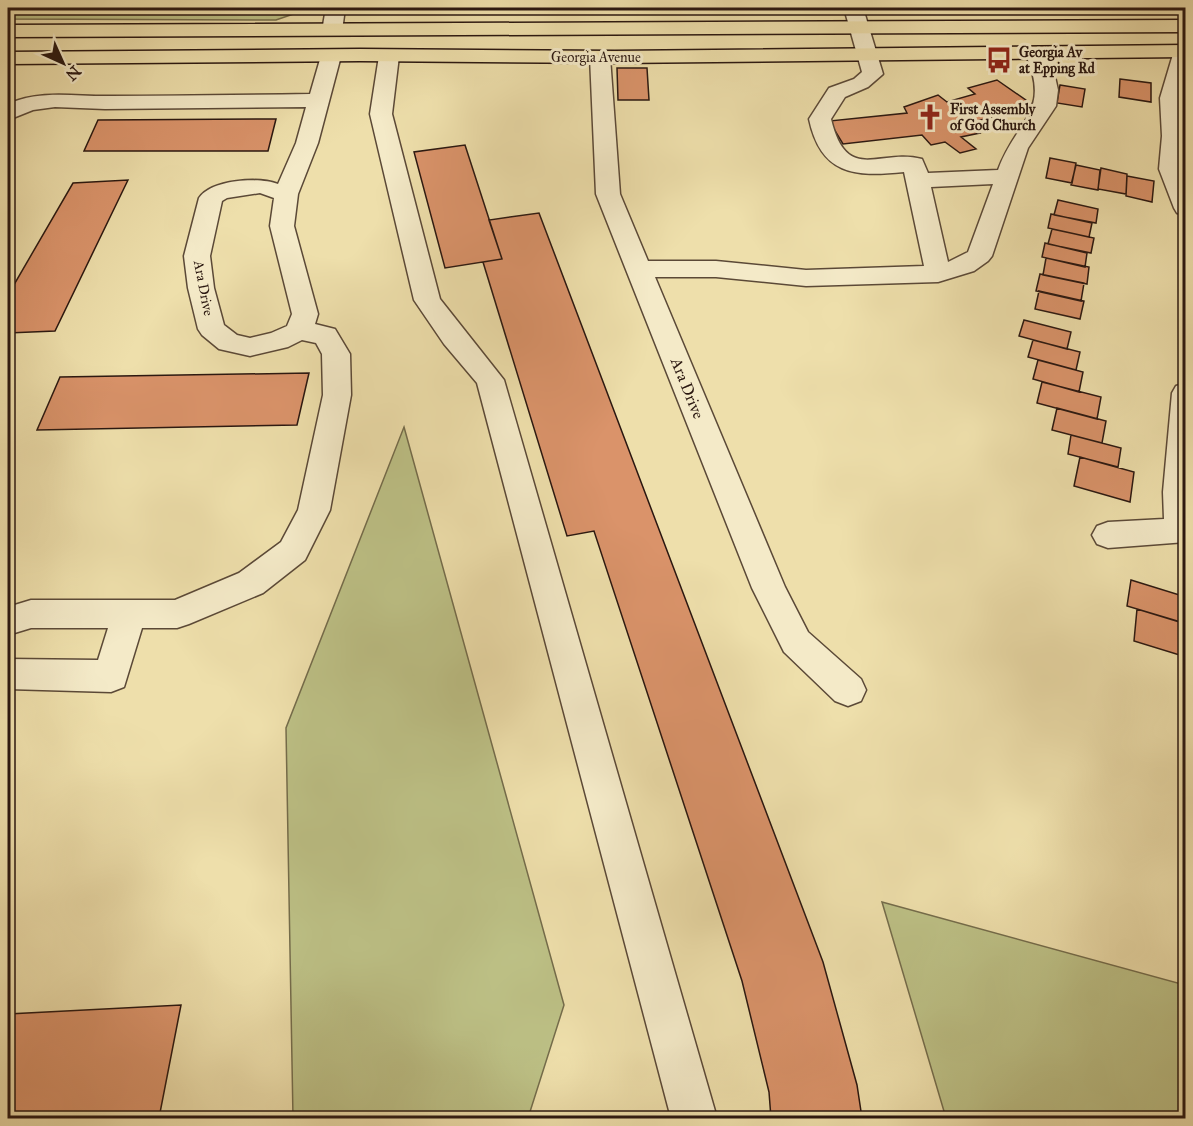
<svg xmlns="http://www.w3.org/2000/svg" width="1193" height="1126" font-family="'IM FELL Great Primer',serif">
<rect width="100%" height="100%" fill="#eedfab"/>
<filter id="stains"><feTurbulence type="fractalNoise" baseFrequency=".00333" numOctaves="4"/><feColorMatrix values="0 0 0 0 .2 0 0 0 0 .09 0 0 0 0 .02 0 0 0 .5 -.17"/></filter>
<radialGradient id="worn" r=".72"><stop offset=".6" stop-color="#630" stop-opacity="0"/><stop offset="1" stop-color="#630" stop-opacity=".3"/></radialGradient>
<path fill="#bdc186" stroke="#746c4b" stroke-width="1.5" d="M 8,8 L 311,8 L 276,20 L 8,19 Z
M 404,427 L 564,1005 L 528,1118 L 293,1118 L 286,728 Z
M 882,902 L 1185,985 L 1185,1118 L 946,1118 Z"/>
<path fill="#da936a" stroke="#2a1710" stroke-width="1.5" d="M 617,68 L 647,68 L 649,100 L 618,100 Z
M 1120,79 L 1151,83 L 1151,102 L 1119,97 Z
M 997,80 L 1033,105 L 970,123 L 980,133 L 961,137 L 976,149 L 960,153 L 945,142 L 931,145 L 922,135 L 843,144 L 829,121 L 907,113 L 904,107 L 938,95 L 947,102 L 975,94 L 968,88 Z
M 1060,85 L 1085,89 L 1082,107 L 1057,103 Z
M 276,119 L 268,151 L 84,151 L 98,120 Z
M 465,145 L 502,259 L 445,268 L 414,152 Z
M 1050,158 L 1076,163 L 1072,183 L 1046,178 Z
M 1076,165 L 1100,170 L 1098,190 L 1071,185 Z
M 1101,168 L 1127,174 L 1126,194 L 1098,189 Z
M 1127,176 L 1154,181 L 1152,202 L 1126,196 Z
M 128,180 L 55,331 L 8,333 L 8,295 L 73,183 Z
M 1058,200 L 1098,209 L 1096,223 L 1054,215 Z
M 539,213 L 823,962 L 857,1085 L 862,1118 L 771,1118 L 769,1092 L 742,981 L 594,531 L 567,536 L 483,262 L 502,259 L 489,220 Z
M 1051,214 L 1092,223 L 1089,237 L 1048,228 Z
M 1052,229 L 1094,238 L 1091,253 L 1048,244 Z
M 1045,243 L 1087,253 L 1085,267 L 1042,257 Z
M 1046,258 L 1089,267 L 1087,284 L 1043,275 Z
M 1040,274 L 1084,283 L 1081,301 L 1036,291 Z
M 1039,291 L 1084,301 L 1080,319 L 1035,309 Z
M 1024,320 L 1071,332 L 1067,349 L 1019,336 Z
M 1033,340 L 1080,352 L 1076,370 L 1028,357 Z
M 1038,360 L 1083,372 L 1079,392 L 1033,379 Z
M 309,373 L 297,425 L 37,430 L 60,377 Z
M 1042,382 L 1101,397 L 1097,419 L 1037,403 Z
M 1057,408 L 1106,421 L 1102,443 L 1052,430 Z
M 1071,435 L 1121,448 L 1118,467 L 1068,454 Z
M 1080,457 L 1134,472 L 1130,502 L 1074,486 Z
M 1131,580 L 1186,597 L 1184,623 L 1127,606 Z
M 1137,609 L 1186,624 L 1186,657 L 1134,641 Z
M 181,1005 L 159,1118 L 8,1118 L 8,1014 Z"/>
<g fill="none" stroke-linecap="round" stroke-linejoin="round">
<g stroke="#5b4937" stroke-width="3">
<path id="minor" d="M 326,8 L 345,8 L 342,31 L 339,35 L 325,35 L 322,31 Z
M 844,8 L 863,8 L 883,74 L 868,87 L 845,97 L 831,119 C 847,185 879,148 922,159 L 928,173 L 998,170 C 1017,118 1052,113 1025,53 L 1028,49 L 1042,49 L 1054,72 L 1058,90 L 1056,106 L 1028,148 L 992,256 L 988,261 L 974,271 L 938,282 L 806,286 L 716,277 L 655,277 L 785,587 L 808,632 L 861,679 L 866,690 L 861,701 L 848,706 L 835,701 L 784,652 L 752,588 L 596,194 L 590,57 L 593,53 L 607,53 L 610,57 L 620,194 L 648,261 L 716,261 L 806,270 L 924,266 L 904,172 C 854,177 821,175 809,119 L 829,88 L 854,79 L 862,72 ZM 993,184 L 968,252 L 948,262 L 931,187 Z
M 1184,45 L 1186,84 L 1182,98 L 1186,215 L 1177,213 L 1174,208 L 1159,169 L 1162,136 L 1160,98 L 1174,51 L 1177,47 Z
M 331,50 L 338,52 L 341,56 L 318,143 L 298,194 L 294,226 L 318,314 L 315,324 L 335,329 L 350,354 L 351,395 L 330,510 L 305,560 L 263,593 L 189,624 L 177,628 L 142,628 L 124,687 L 111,692 L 8,689 L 8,659 L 98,660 L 108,628 L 31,628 L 8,635 L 8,607 L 31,600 L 175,600 L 239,573 L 281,542 L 298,510 L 323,395 L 322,354 L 316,343 L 302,340 L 288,347 L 250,356 L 219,349 L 202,335 L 198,329 L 188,288 L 184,256 L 199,198 C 212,179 259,177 278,184 L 296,143 L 306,107 L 105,109 L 55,107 L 33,110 L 8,120 L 8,104 C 41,89 77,97 112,96 C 178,96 244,95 310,94 L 321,56 L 324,52 ZM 260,193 L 274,198 L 270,226 L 292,314 L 287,326 L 271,333 L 250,338 L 237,335 L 224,325 L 214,288 L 210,256 L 222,201 L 227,198 Z
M 389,50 L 396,52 L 399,56 L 392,114 L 440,299 L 504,380 L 717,1118 L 671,1118 L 477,383 L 444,344 L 414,300 L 370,114 L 379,56 L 382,52 Z
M 1186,383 L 1186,542 L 1108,548 L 1097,544 L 1092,535 L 1097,526 L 1108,522 L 1164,519 L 1163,492 L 1172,393 L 1176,386 Z"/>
</g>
<g stroke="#2a1710" stroke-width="3">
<path id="major" d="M 1186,20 L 1186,32 L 8,37 L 8,25 Z
M 1186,45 L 1186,57 L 615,63 L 360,61 L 8,64 L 8,52 L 360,49 L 615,51 Z"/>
</g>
<use href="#minor" fill="#f4eac8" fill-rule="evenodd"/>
<use href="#major" fill="#eedfab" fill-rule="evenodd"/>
</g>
<defs>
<g id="bus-bare" transform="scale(2.07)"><path d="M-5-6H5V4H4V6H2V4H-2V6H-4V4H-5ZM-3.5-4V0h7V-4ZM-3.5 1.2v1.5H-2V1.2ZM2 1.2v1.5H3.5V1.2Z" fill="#8f2418" stroke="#f4eac8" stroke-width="2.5" paint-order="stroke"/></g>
<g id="church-bare" transform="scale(2.07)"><path d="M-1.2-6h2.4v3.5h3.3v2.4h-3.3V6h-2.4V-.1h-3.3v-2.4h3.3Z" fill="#8f2418" stroke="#f4eac8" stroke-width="2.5" paint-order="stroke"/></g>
</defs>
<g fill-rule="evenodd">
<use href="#bus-bare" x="999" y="60"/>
<use href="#church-bare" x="930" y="117"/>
</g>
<g text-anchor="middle" stroke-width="6" stroke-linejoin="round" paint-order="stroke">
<g font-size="14" font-weight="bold" fill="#2a1710" stroke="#f4eac8" text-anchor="start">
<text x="1019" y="57">Georgia Av<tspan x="1019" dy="16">at Epping Rd</tspan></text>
<text x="950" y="114">First Assembly<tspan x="950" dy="16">of God Church</tspan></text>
</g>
<g font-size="14" fill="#2a1710" stroke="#f4eac8">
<text x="596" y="62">Georgia Avenue</text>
<text transform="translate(204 288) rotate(79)" y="5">Ara Drive</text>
</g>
<g font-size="16" fill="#2a1710" stroke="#f4eac8">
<text transform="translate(688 388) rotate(68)" y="6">Ara Drive</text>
</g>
</g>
<rect width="1193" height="1126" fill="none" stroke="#eedfab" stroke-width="30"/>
<rect x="9" y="9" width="1175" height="1108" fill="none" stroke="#2a1710" stroke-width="3"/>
<rect x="15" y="15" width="1163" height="1096" fill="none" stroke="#2a1710" stroke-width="1.5"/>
<g transform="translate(63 63) rotate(135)" stroke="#f4eac8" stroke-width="4.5" paint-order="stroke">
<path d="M0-4.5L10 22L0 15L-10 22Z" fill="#2a1710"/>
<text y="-9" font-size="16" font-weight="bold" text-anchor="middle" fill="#2a1710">N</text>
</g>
<rect width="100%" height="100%" filter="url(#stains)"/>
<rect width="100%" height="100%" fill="url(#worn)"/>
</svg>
